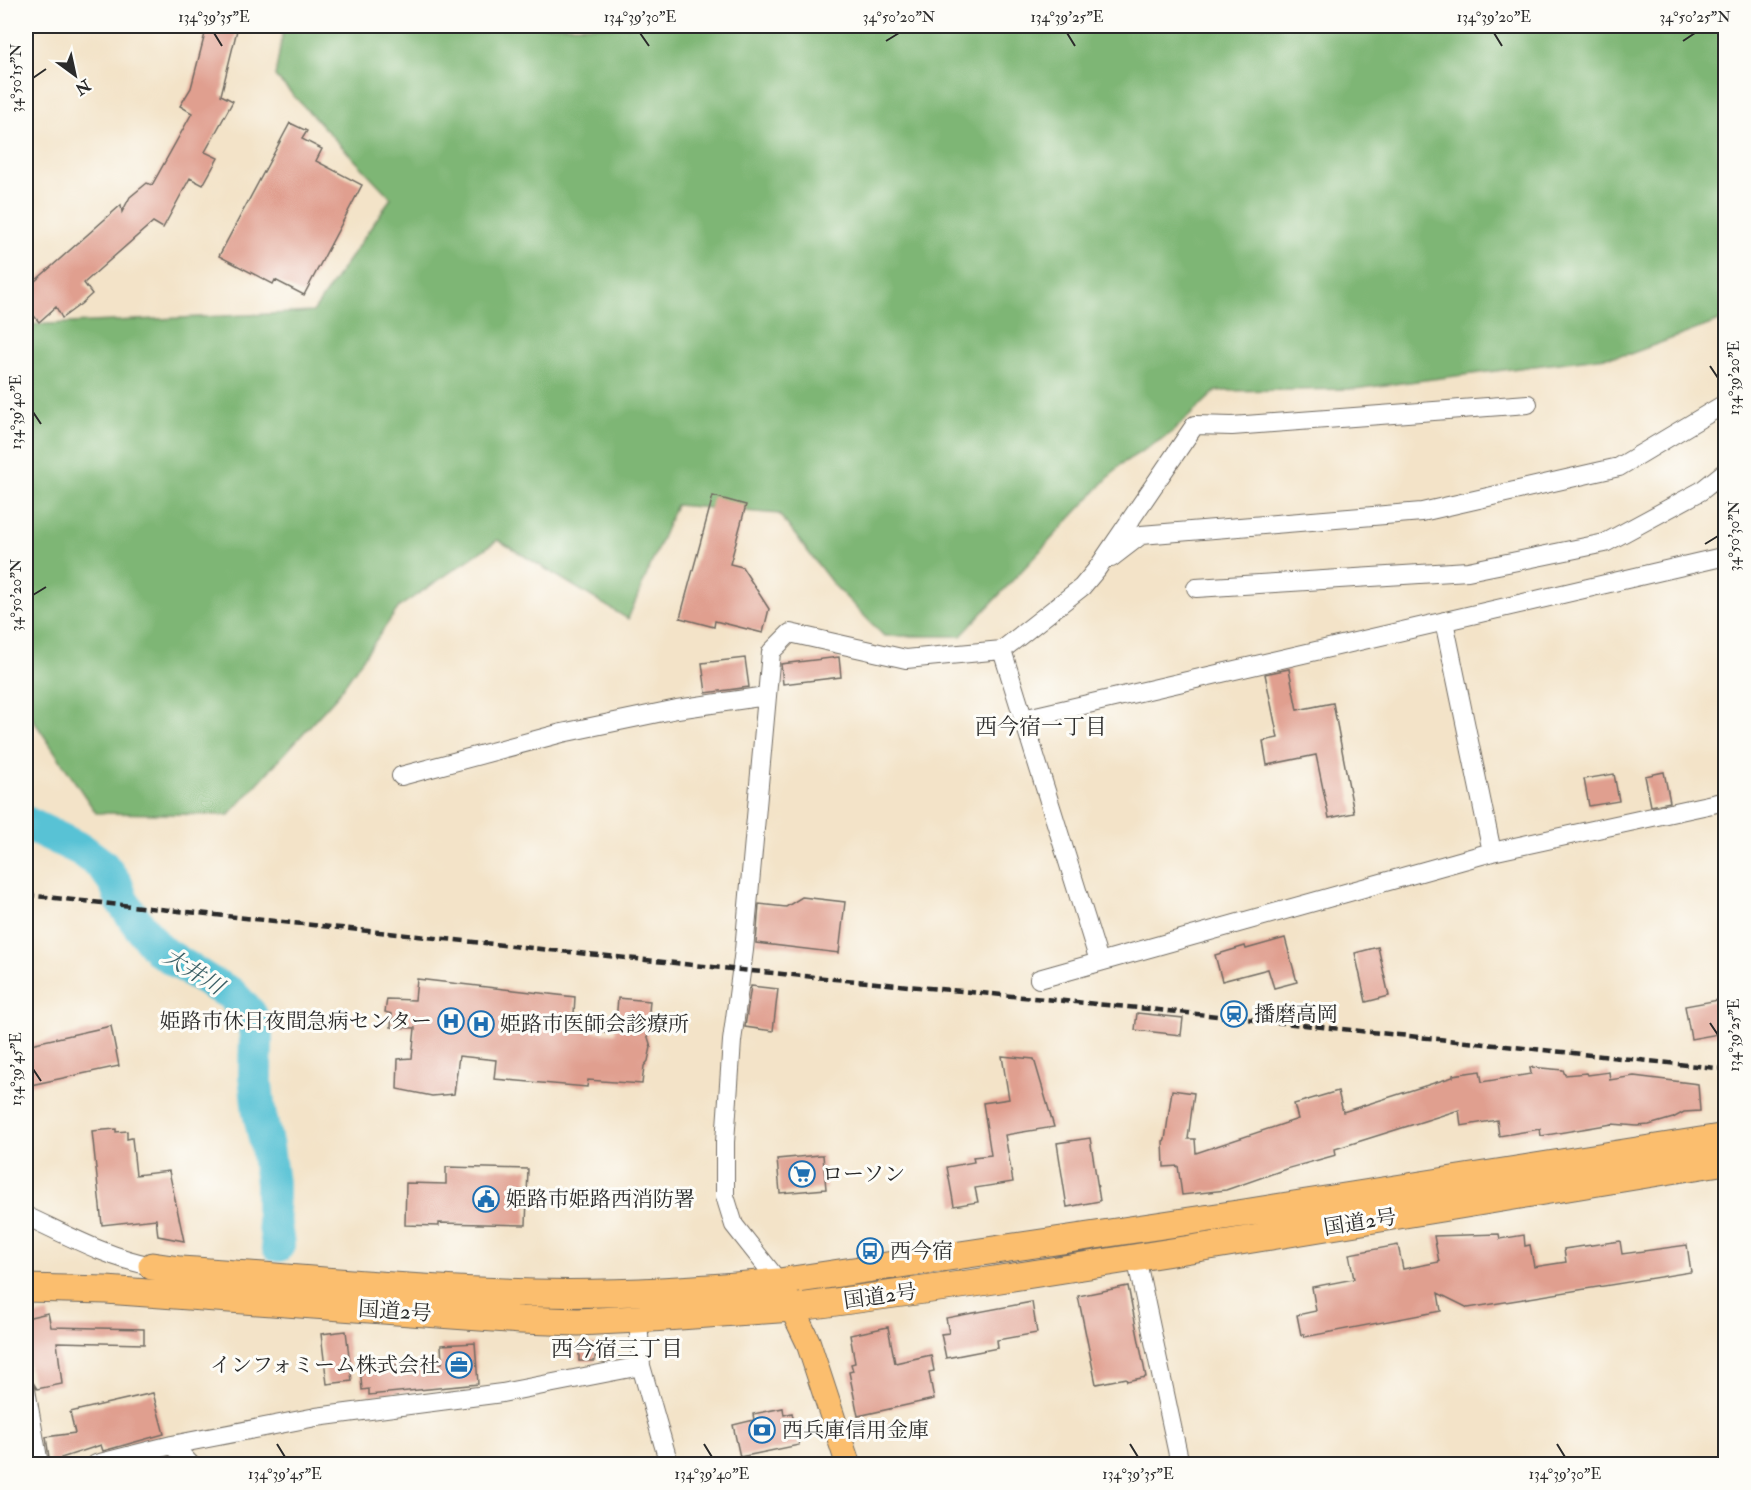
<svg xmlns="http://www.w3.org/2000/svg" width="1751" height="1490" font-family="'IM FELL Double Pica','Noto Serif JP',serif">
<rect width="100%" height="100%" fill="#fdfcf7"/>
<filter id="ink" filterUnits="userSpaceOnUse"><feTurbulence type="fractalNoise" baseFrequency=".0167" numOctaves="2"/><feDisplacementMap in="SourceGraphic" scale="12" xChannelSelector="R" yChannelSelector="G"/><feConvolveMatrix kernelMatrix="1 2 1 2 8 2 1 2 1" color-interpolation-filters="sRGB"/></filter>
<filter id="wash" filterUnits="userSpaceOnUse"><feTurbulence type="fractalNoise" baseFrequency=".008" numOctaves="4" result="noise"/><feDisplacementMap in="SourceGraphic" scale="24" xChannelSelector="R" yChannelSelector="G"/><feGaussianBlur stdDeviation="1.35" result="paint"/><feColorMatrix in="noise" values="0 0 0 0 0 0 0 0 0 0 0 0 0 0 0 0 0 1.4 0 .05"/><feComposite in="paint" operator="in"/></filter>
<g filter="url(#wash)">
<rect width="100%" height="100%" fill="#f3e3c8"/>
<path fill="#7eb674" stroke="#547050" stroke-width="1.5" d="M 284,26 L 1725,26 L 1725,319 L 1630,354 L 1354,389 L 1216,391 L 1170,434 L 1121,464 L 961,636 L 884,636 L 833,584 L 779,514 L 676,505 L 628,619 L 498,540 L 399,607 L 336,697 L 229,815 L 96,813 L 26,709 L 26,325 L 313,312 L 391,198 L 275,76 Z"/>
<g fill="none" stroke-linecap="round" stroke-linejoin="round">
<path stroke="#59c2d5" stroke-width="34" d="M 26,823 L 82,850 L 102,865 L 116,884 L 122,901 L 138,924 L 159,950 L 209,982 L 230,993 L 250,1014 L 254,1022 L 256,1038 L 255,1075 L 259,1112 L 267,1147 L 272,1183 L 272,1207 L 278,1245"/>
</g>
<g id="blocks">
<path fill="#e09f8f" d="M 207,26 L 238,26 L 221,95 L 233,101 L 205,152 L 218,158 L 203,185 L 190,178 L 163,228 L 153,222 L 84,283 L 92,294 L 81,304 L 62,318 L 56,307 L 39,322 L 26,306 L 26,289 L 121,205 L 122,212 L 130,197 L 147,183 L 152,185 L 192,113 L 180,106 L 191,88 Z
M 290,123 L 307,131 L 302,139 L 322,149 L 316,161 L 362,185 L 304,295 L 275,280 L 273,284 L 219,256 Z
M 713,496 L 746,505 L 730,564 L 742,567 L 769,609 L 763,633 L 715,621 L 714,627 L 680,618 Z
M 839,657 L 841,677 L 783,684 L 781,664 Z
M 745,658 L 749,687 L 706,693 L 702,663 Z
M 1289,669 L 1297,710 L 1333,703 L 1354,813 L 1329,818 L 1316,755 L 1267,765 L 1263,741 L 1278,738 L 1265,674 Z
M 1664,772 L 1670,802 L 1651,806 L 1645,776 Z
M 1614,774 L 1619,801 L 1589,806 L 1584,779 Z
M 802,897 L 845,902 L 839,953 L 756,943 L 759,904 L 786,907 Z
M 1285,938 L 1297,982 L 1274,988 L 1268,969 L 1222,981 L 1215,955 L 1245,946 L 1246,949 Z
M 1378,947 L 1389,996 L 1366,1002 L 1355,953 Z
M 417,979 L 575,997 L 573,1030 L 615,1033 L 618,998 L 650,1001 L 647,1034 L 651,1047 L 648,1061 L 644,1066 L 642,1084 L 588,1080 L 587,1087 L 494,1079 L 496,1060 L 459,1056 L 454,1094 L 432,1096 L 397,1089 L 398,1059 L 412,1058 L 415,1028 L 391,1027 L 392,1014 L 385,1012 L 387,999 L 415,1000 Z
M 751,986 L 778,989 L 773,1031 L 745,1027 Z
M 1718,1000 L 1724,1033 L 1691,1039 L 1685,1006 Z
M 1137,1013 L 1183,1018 L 1181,1035 L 1135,1030 Z
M 111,1026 L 119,1066 L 26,1086 L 26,1045 Z
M 1002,1056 L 1034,1059 L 1054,1127 L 1005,1135 L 1013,1182 L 975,1188 L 978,1202 L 954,1206 L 947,1167 L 974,1162 L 973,1157 L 991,1155 L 983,1103 L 1009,1099 Z
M 1530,1067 L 1563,1070 L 1565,1075 L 1587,1073 L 1588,1075 L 1609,1072 L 1610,1080 L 1634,1076 L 1698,1084 L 1700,1111 L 1684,1112 L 1673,1118 L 1649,1125 L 1637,1126 L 1612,1124 L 1541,1136 L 1540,1129 L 1499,1136 L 1497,1120 L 1461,1126 L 1459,1110 L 1335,1149 L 1336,1155 L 1286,1169 L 1226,1190 L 1182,1195 L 1178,1166 L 1164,1167 L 1163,1141 L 1165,1140 L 1172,1090 L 1194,1093 L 1188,1139 L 1195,1139 L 1196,1153 L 1298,1119 L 1294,1104 L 1338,1091 L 1343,1112 L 1453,1077 L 1453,1075 L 1480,1071 L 1482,1082 L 1531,1074 Z
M 116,1129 L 116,1132 L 127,1131 L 127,1139 L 132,1138 L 136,1175 L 169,1171 L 184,1241 L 158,1236 L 156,1219 L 102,1225 L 92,1131 Z
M 1090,1138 L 1100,1201 L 1067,1207 L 1057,1143 Z
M 820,1155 L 823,1155 L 826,1189 L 780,1193 L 777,1159 Z
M 446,1167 L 528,1169 L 526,1225 L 439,1223 L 439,1226 L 405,1225 L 406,1183 L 446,1184 Z
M 1499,1234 L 1500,1239 L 1524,1235 L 1525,1246 L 1530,1245 L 1534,1267 L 1566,1262 L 1564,1249 L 1620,1241 L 1622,1254 L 1687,1245 L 1691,1272 L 1468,1308 L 1438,1293 L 1441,1311 L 1305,1337 L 1304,1334 L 1301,1335 L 1297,1315 L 1316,1311 L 1312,1287 L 1354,1279 L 1349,1254 L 1398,1245 L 1403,1269 L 1439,1262 L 1434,1236 Z
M 1128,1286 L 1146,1377 L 1127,1381 L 1126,1378 L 1096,1384 L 1078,1296 Z
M 1032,1302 L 1037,1333 L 997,1340 L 998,1348 L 946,1358 L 941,1334 L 949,1333 L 946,1318 Z
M 48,1313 L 51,1327 L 144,1329 L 144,1344 L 57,1342 L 62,1384 L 37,1389 L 32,1381 L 26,1353 L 26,1318 Z
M 888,1327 L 895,1363 L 931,1355 L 934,1371 L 929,1372 L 934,1399 L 858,1416 L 849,1372 L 853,1371 L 851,1364 L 855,1363 L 850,1335 Z
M 346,1331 L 352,1381 L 327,1384 L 321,1334 Z
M 475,1343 L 478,1384 L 369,1395 L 369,1389 L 362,1390 L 360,1367 L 442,1363 L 441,1345 Z
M 579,1344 L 596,1344 L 595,1361 L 579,1361 Z
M 153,1393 L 164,1434 L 103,1451 L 101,1445 L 61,1458 L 61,1462 L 50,1464 L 46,1437 L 75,1433 L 70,1412 Z
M 783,1408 L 784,1415 L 792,1413 L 799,1445 L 740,1457 L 733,1425 L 754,1420 L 753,1414 Z"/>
</g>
</g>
<g filter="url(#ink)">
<use href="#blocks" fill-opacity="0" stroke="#716b62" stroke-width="1.5"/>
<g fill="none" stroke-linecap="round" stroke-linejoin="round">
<g stroke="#716b62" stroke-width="20">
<path id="minor" d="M 1111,558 L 1141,535 L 1422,512 L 1619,467 L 1726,403
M 1196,588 L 1468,571 L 1605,543 L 1701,491 L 1726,471
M 1444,621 L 1492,852
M 1002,650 L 1099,961
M 1023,719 L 1726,556
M 401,776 L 562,733 L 677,709 L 766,696
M 1039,979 L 1492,852 L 1726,801
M 26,1216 C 67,1235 106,1257 152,1266
M 1136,1257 L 1180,1464
M 779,1282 L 734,1225 L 725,1196 L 725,1142 L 732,1041 L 744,950 L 771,652 L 790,633 L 906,659 L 1002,650 L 1082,587 L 1097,569 L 1195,425 L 1232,426 L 1528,404
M 638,1319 L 641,1366 L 669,1464
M 26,1390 L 39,1464
M 172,1445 L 190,1464
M 96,1464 L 172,1445 L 316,1417 L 502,1393 L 641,1366"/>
</g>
<g stroke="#716b62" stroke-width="26">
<path id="major" d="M 784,1292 L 808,1342 L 848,1464"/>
</g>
<g stroke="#716b62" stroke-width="29">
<path id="highway" d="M 152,1266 L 180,1270 C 298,1278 416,1290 534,1293 C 616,1295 697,1290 779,1282 L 1244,1213 L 1726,1137
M 26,1288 L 106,1290 L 521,1320 L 578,1322 L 638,1319 L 792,1308 L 975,1283 L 1216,1245 L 1726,1161"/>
</g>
<use href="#minor" stroke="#fff" stroke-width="18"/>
<use href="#major" stroke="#fbbe6e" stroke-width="24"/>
<use href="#highway" stroke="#fbbe6e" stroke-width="27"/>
<path stroke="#2b2b2b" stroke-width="4.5" stroke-dasharray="9 4.5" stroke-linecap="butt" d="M 26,895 L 741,970 L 1159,1010 L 1726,1069"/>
</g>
</g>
<path fill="none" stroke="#2b2b2b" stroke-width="2" d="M 214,33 L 222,46M 640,33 L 649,46M 1067,33 L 1075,46M 1494,33 L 1502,46M 886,41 L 899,33M 1683,41 L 1695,33M 33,78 L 46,69M 1710,366 L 1718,378M 33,412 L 41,424M 1705,544 L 1718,536M 33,595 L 46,587M 1710,1023 L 1718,1035M 33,1069 L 41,1081M 277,1444 L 285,1457M 704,1444 L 712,1457M 1130,1444 L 1138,1457M 1557,1444 L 1565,1457"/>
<defs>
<g id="station-ring" transform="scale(1.35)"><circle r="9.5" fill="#fdfcf7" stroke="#1f6fb2" stroke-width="1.5"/><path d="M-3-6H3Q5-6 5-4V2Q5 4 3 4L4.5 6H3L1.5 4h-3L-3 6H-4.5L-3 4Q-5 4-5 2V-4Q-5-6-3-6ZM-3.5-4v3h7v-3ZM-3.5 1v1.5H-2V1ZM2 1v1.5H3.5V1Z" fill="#1f6fb2"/></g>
<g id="hospital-ring" transform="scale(1.35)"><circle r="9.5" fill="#fdfcf7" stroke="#1f6fb2" stroke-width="1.5"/><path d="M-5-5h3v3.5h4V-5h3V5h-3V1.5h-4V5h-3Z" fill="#1f6fb2"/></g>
<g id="supermarket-ring" transform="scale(1.35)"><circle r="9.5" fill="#fdfcf7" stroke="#1f6fb2" stroke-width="1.5"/><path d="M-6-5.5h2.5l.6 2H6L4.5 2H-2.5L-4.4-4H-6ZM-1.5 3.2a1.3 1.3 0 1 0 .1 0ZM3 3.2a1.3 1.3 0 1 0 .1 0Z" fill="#1f6fb2"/></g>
<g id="civic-ring" transform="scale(1.35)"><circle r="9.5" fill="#fdfcf7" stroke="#1f6fb2" stroke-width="1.5"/><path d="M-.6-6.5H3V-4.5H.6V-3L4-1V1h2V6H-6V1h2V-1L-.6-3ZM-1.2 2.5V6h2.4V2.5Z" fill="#1f6fb2"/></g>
<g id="bus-ring" transform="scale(1.35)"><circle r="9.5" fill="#fdfcf7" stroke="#1f6fb2" stroke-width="1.5"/><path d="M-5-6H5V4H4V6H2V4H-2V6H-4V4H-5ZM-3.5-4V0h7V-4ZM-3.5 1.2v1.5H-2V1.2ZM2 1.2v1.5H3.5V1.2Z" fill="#1f6fb2"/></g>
<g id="office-ring" transform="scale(1.35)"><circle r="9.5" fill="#fdfcf7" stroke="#1f6fb2" stroke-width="1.5"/><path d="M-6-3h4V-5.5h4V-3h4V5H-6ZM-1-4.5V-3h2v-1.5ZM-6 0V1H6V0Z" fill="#1f6fb2"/></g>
<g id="bank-ring" transform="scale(1.35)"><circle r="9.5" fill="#fdfcf7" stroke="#1f6fb2" stroke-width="1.5"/><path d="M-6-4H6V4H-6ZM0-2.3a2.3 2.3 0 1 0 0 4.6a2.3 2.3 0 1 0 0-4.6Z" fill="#1f6fb2"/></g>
</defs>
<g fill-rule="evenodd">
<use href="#station-ring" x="1234" y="1014"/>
<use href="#hospital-ring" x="451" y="1021"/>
<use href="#hospital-ring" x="481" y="1024"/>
<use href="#supermarket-ring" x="802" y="1174"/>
<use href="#civic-ring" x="486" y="1199"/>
<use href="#bus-ring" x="870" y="1251"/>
<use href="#office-ring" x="459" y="1365"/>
<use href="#bank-ring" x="762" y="1430"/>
</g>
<g text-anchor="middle" stroke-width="6" stroke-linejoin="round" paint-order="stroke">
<g font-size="21" fill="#2b2b2b" stroke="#fdfcf7" text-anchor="start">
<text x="1254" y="1021">播磨高岡</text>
<text x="432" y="1028" text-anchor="end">姫路市休日夜間急病センター</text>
<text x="500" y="1031">姫路市医師会診療所</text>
<text x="822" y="1181">ローソン</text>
<text x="506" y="1206">姫路市姫路西消防署</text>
<text x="890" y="1258">西今宿</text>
<text x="440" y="1372" text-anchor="end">インフォミーム株式会社</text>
<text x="782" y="1437">西兵庫信用金庫</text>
</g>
<g font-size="21" fill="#2b2b2b" stroke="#fdfcf7">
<text transform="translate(1360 1222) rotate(-9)" y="7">国道2号</text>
<text transform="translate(880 1296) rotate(-8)" y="7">国道2号</text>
<text transform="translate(395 1311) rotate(4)" y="7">国道2号</text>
</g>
<g font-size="22" fill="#2b2b2b" stroke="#fdfcf7">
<text x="1041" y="734">西今宿一丁目</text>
<text x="617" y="1356">西今宿三丁目</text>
</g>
<g font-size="22" font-style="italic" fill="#3b6066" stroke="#fdfcf7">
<text transform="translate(194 971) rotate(32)" y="8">大井川</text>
</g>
</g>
<rect width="1751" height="1490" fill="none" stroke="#fdfcf7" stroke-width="66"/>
<g transform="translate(75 75) rotate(147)" stroke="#fdfcf7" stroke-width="4.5" paint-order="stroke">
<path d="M0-4.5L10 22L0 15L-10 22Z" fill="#2b2b2b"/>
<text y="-9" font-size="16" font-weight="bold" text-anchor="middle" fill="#2b2b2b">N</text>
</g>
<rect x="33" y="33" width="1685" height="1424" fill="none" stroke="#2b2b2b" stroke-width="2"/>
<g font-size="15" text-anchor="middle" fill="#2b2b2b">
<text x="214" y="22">134°39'35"E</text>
<text x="640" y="22">134°39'30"E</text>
<text x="899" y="22">34°50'20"N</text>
<text x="1067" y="22">134°39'25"E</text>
<text x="1494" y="22">134°39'20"E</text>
<text x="1695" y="22">34°50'25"N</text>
<text transform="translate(16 78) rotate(-90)" y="5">34°50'15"N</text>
<text transform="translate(1734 378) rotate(-90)" y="5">134°39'20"E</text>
<text transform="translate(16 412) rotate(-90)" y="5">134°39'40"E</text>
<text transform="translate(1734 536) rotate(-90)" y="5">34°50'30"N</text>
<text transform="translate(16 595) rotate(-90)" y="5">34°50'20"N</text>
<text transform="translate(1734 1035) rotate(-90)" y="5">134°39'25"E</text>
<text transform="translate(16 1069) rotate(-90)" y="5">134°39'45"E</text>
<text x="285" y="1479">134°39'45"E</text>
<text x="712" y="1479">134°39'40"E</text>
<text x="1138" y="1479">134°39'35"E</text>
<text x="1565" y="1479">134°39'30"E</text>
</g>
</svg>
